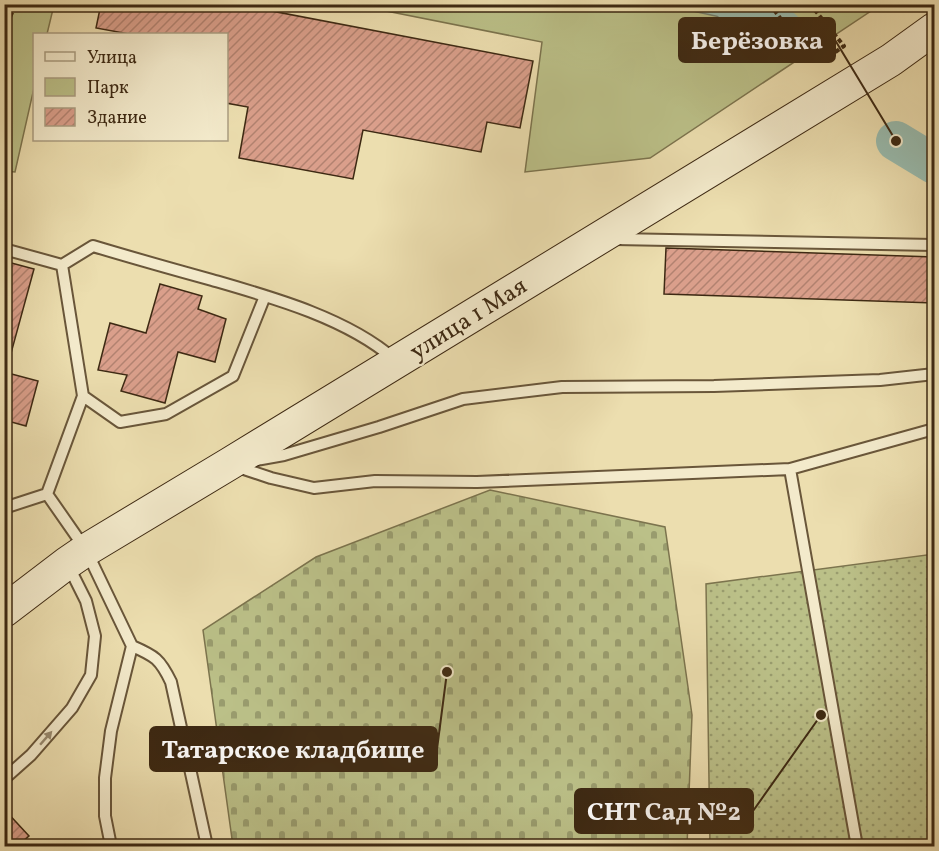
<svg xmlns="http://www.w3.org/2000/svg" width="939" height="851" font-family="Vollkorn,serif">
<defs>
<pattern id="cemetery-stones" width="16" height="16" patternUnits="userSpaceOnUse" patternTransform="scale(1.5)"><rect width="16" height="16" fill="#bbc088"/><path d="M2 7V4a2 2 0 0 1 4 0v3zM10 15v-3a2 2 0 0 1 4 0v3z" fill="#999c6e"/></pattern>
<pattern id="garden-dots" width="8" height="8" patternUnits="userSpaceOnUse" patternTransform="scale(1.5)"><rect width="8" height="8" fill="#bbc088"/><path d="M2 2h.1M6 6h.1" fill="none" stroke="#999c6e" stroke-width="1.8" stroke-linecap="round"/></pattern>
<pattern id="building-hatch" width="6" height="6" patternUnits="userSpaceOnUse" patternTransform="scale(1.5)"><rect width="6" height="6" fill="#da9f8b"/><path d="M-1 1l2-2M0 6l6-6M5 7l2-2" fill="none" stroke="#b28270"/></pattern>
</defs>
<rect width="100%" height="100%" fill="#ecdeaf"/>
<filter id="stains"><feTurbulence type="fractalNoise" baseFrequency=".00333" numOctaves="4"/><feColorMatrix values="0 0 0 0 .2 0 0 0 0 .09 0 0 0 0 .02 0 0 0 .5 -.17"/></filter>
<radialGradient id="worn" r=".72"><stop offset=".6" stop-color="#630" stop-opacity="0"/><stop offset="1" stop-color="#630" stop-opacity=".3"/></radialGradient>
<path fill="url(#cemetery-stones)" stroke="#7c744e" stroke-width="1.5" d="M 490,490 L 665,527 L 692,715 L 687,846 L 527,846 L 523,839 L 506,846 L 233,846 L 203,630 L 316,557 Z"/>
<path fill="#bbc088" stroke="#7c744e" stroke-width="1.5" d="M 5,4 L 54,5 L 47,34 L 34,34 L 34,88 L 15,172 L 5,171 Z
M 356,5 L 880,5 L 650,158 L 525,172 L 542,42 Z"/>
<path fill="url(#garden-dots)" stroke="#7c744e" stroke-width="1.5" d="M 934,554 L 934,846 L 710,846 L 706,584 Z"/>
<path fill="#99bcaf" stroke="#748171" stroke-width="1.5" d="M 665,5 L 756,4 L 756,5 L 755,9 L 743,22 Z"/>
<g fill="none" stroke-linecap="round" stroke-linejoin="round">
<path stroke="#6b7261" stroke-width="1.5" d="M 693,4 L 740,15 L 749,7 L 750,4"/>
<path stroke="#99bcaf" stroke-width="40" d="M 734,4 L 755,9 L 782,29
M 896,141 L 934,164"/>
</g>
<path fill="url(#building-hatch)" stroke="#3d2913" stroke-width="1.5" d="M 101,4 L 235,4 L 533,61 L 520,128 L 487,122 L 481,152 L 363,130 L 353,179 L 239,158 L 248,107 L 226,103 L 226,34 L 129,34 L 96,28 Z
M 666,248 L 934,257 L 934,303 L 664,294 Z
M 4,261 L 34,269 L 10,357 L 4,356 Z
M 160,284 L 202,296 L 198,309 L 226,319 L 215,362 L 178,352 L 165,403 L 121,391 L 127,375 L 98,370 L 110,323 L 146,333 Z
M 4,372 L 38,381 L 26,426 L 4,420 Z
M 4,809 L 29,836 L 18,846 L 4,846 Z"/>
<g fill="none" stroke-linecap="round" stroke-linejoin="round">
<g stroke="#69563a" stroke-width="14">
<path id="lane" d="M 615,239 L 934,245
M 4,249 L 62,265 L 83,396 L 47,494
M 62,265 L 93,246 C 133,258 172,269 212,280 C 271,297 347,318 394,359
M 83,396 L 120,422 L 166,414 L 233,376 L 265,296
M 256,460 L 284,455 L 379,427 L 463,399 L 562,387 L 714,386 L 880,380 L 934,374
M 235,466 L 271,478 L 314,488 L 375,481 L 477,482 L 790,469 L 934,429
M 790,469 L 856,841 L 850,846
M 4,508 L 47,494 L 86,550 L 132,646 L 111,731 L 105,778 L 105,816 L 111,846
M 132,646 C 155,656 160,659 171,682 L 207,846
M 4,779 L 31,755 L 72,708 L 91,675 L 95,636 L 86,601 L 68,565"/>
</g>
<g stroke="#3d2913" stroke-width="34">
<path id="secondary" d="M 4,611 L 67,563 L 86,550 L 229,464 L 891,60 L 934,29"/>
</g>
<path stroke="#3d2913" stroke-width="4" stroke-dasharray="4.5 3" stroke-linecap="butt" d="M 770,4 L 783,22 L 811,50
M 810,4 L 844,46 L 824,60
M 4,30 L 16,4"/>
<use href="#lane" stroke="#f3eacb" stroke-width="10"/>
<use href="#secondary" stroke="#f3eacb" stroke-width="32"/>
</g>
<defs><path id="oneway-solid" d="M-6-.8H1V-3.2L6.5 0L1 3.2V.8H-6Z" transform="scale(1.5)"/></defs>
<use fill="#988a6f" href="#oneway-solid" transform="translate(46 738) rotate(-49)"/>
<g text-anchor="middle" stroke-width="4.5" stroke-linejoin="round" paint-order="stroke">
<g font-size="24" fill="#3d2913" stroke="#f3eacb">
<text transform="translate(468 318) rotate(-32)" y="8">улица 1 Мая</text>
</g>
</g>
<path fill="none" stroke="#3d2913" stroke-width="2" d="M896 141L835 40M447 672L437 749M821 715L753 811"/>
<g fill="#3d2913" stroke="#f3eacb" stroke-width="2">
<circle cx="896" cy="141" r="6"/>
<circle cx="447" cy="672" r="6"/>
<circle cx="821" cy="715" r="6"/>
</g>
<g fill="#3d2913" stroke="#3d2913" stroke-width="2">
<rect x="679" y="18" width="156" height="44" rx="6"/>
<rect x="150" y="727" width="287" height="44" rx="6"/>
<rect x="575" y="789" width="178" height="44" rx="6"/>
</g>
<g font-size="26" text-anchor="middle" font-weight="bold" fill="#fff">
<text x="757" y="49">Берёзовка</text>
<text x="293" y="758">Татарское кладбище</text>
<text x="664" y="820">СНТ Сад №2</text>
</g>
<rect width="939" height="851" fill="none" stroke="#ecdeaf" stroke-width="24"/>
<rect x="6" y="6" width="927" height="839" fill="none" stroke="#3d2913" stroke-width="3"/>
<rect x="12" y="12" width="915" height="827" fill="none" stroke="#3d2913" stroke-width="1.5"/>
<rect x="33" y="33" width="195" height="108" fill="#f3eacb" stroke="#aa9d81" stroke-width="1.5"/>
<rect x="45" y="52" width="30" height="9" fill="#f3eacb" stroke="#aa9d81" stroke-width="1.5"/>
<text x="87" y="63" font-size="18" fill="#3d2913">Улица</text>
<rect x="45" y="78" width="30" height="18" fill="#bbc088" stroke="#aa9d81" stroke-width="1.5"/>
<text x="87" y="93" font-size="18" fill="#3d2913">Парк</text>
<rect x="45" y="108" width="30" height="18" fill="url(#building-hatch)" stroke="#aa9d81" stroke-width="1.5"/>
<text x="87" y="123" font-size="18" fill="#3d2913">Здание</text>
<rect width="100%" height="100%" filter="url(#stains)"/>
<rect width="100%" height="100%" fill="url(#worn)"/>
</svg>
